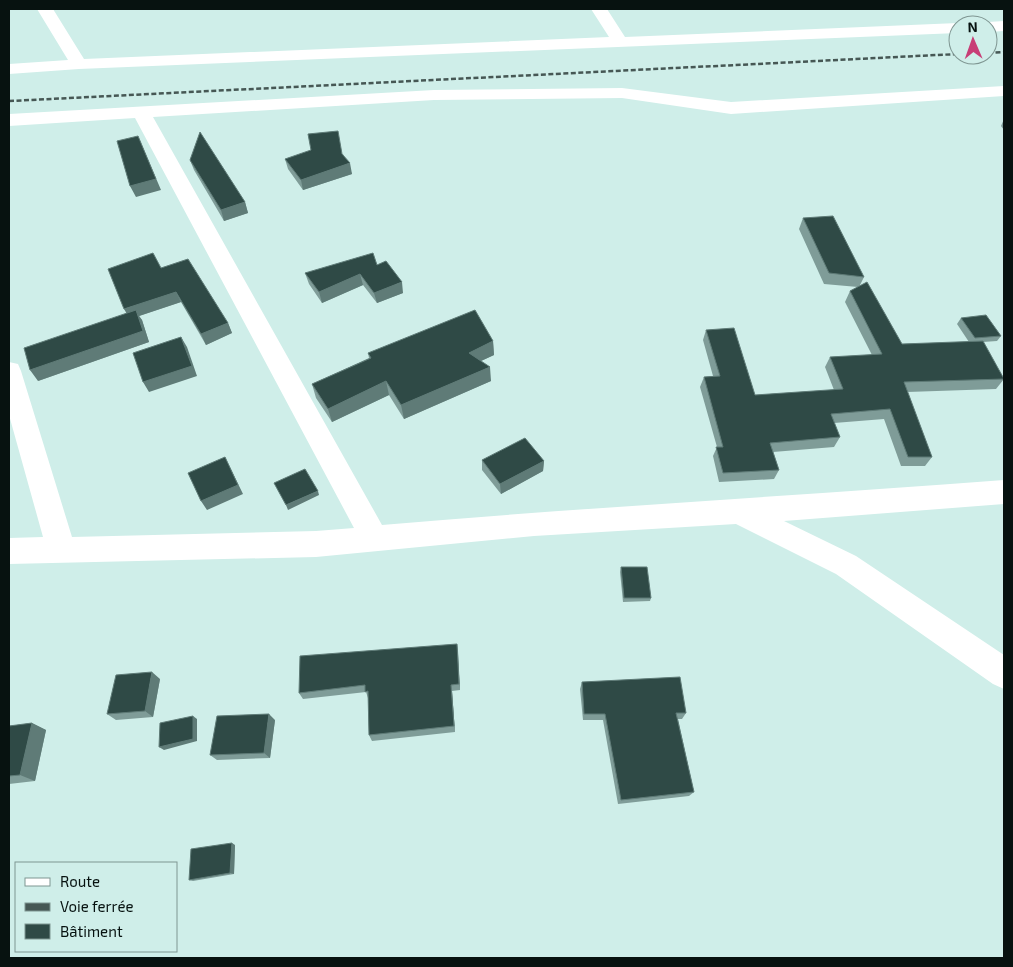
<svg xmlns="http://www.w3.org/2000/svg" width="1013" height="967" font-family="'Exo 2',sans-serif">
<rect width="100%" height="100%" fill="#cfeee9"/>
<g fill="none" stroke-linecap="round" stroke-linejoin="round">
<path fill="#fff" fill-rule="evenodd" d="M 37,9 L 53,9 L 84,59 L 609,37 L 591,9 L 607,9 L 625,37 L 958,23 L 964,25 L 958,25 L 958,33 L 79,69 L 9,74 L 9,64 L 68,60 Z
M 1004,21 L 1004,31 L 988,32 L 988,25 L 981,25 L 988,22 Z
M 1004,86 L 1004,96 L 731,114 L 622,98 L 434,100 L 153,117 L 382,525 C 589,507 797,496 1004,480 L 1004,504 L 784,521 L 856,556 L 1004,655 L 1004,689 L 993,684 L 836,574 L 736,524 L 534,536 L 316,557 L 9,564 L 9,538 L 43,537 L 9,415 L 9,362 L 18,364 L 21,371 L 72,537 L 316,531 L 354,528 L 135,118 L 9,126 L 9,114 L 434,90 L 622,88 L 731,102 Z"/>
<path stroke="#465754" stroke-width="2.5" stroke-dasharray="5 2.5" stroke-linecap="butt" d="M 988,53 L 1004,52
M 9,101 L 958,54"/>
</g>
<path fill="#7f9c98" d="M 1004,119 L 1004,130 L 1001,126 Z
M 343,154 L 352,174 L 303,190 L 288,169 L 285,159 Z
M 190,160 L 245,202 L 248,213 L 224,221 L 194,170 Z
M 803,218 L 864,277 L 859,287 L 902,344 L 969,342 L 957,324 L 961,318 L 1001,336 L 997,341 L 983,342 L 1004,379 L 996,389 L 907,392 L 932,457 L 925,466 L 901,466 L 884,419 L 834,423 L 840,437 L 834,447 L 773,452 L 779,470 L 774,479 L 719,482 L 713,456 L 717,447 L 700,387 L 704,377 L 713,376 L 703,340 L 706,330 L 755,395 L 834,390 L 825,367 L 830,357 L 872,355 L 845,302 L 850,291 L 858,287 L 824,284 L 799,229 Z
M 377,265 L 403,293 L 377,303 L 363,285 L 322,303 L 309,284 L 305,273 Z
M 161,268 L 228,323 L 232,333 L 206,345 L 181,302 L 139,316 L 142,320 L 149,342 L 38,381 L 126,313 Z
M 493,341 L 494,355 L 481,361 L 491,381 L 404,419 L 389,395 L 332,422 L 316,398 L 312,384 L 369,358 L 368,353 Z
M 482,460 L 544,461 L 543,471 L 501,494 L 482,470 Z
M 621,567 L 651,598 L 650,601 L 623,602 L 620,572 Z
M 457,644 L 460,690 L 452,691 L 455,732 L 372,741 L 369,735 L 368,698 L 366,692 L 303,699 L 299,693 Z
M 160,679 L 153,717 L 116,720 L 107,714 Z
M 582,682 L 686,713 L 682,719 L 678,719 L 694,792 L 689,796 L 618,804 L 603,720 L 583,720 L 580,689 Z
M 275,720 L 270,758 L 217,760 L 210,755 Z
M 32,723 L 46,730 L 35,781 L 9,784 L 9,726 Z
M 235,845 L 234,874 L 193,881 L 189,880 Z"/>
<path fill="#5f7b77" d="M 138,136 L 161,190 L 136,197 L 130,186 Z
M 350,163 L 352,174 L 303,190 L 301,180 Z
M 245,202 L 248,213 L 224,221 L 221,210 Z
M 360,274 L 363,285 L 322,303 L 319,292 Z
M 402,282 L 403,293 L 377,303 L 374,293 Z
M 176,292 L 181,302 L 139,316 L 142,320 L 149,342 L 38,381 L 30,370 L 130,319 L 124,309 Z
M 228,323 L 232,333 L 206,345 L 201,334 Z
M 181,337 L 187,347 L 197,376 L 149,392 L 143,382 Z
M 493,341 L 494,355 L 470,366 L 469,353 Z
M 490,367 L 491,381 L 404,419 L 401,405 Z
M 386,381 L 389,395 L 332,422 L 328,409 Z
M 225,457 L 243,494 L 207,510 L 201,501 Z
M 544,461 L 543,471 L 501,494 L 500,484 Z
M 318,491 L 319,495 L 288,510 L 286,505 Z
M 457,644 L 458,651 L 460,690 L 459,684 Z
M 152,672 L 160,679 L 153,717 L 145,711 Z
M 451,685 L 452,691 L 455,732 L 454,726 Z
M 269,714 L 275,720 L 270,758 L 264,753 Z
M 193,716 L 197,719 L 197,741 L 164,750 L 159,747 Z
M 32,723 L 46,730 L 35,781 L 20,775 Z
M 232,843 L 235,845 L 234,874 L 230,873 Z"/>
<path fill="#2f4a46" stroke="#5f7b77" d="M 338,131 L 342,154 L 350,163 L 301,180 L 285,159 L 311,150 L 308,134 Z
M 200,132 L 245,202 L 221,210 L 190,160 Z
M 138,136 L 156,179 L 130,186 L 117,141 Z
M 833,216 L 864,277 L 829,273 L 803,218 Z
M 153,253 L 161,268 L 188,259 L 228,323 L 201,334 L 176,292 L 124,309 L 108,269 Z
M 373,253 L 377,265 L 386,261 L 402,282 L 374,293 L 360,274 L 319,292 L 305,273 Z
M 867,282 L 902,344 L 983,341 L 1004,379 L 904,382 L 932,457 L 908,457 L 890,409 L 831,414 L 840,437 L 770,443 L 779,470 L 723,473 L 716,447 L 723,447 L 704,377 L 720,376 L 706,330 L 734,328 L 755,395 L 843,389 L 830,357 L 882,354 L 850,291 Z
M 136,310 L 143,331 L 30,370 L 24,348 Z
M 475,310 L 493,341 L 469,353 L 490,367 L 401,405 L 386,381 L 328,409 L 312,384 L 371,358 L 368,353 Z
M 986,315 L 1001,336 L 975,338 L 961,318 Z
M 181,337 L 192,366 L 143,382 L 133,353 Z
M 525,438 L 544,461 L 500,484 L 482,460 Z
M 225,457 L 238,485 L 201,501 L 188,473 Z
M 305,469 L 318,491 L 286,505 L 274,483 Z
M 621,567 L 647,567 L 651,598 L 624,598 Z
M 457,644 L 459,684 L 451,685 L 454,726 L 369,735 L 368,691 L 365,692 L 365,685 L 299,693 L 300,656 Z
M 152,672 L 145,711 L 107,714 L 116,675 Z
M 680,677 L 686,713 L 676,713 L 694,792 L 621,800 L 605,714 L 584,714 L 582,682 Z
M 269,714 L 264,753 L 210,755 L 217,716 Z
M 193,716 L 193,739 L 159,747 L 160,723 Z
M 32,723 L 20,775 L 9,776 L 9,726 Z
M 232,843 L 230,873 L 189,880 L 191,849 Z"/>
<rect width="1013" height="967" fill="none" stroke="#071210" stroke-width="20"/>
<rect x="15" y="862" width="162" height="90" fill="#cfeee9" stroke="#7f9692"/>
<rect x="25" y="878" width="25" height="8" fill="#ffffff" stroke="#7f9692"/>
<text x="60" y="887" font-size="15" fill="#071210">Route</text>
<rect x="25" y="903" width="25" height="8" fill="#465754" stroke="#7f9692"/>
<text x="60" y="912" font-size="15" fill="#071210">Voie ferrée</text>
<rect x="25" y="924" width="25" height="15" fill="#2f4a46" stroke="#7f9692"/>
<text x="60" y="937" font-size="15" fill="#071210">Bâtiment</text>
<g transform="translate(973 40) rotate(358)"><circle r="24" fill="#cfeee9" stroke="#7f9692"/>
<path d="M0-4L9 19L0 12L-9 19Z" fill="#c83e76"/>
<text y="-8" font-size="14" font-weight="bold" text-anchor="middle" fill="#071210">N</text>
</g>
</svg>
